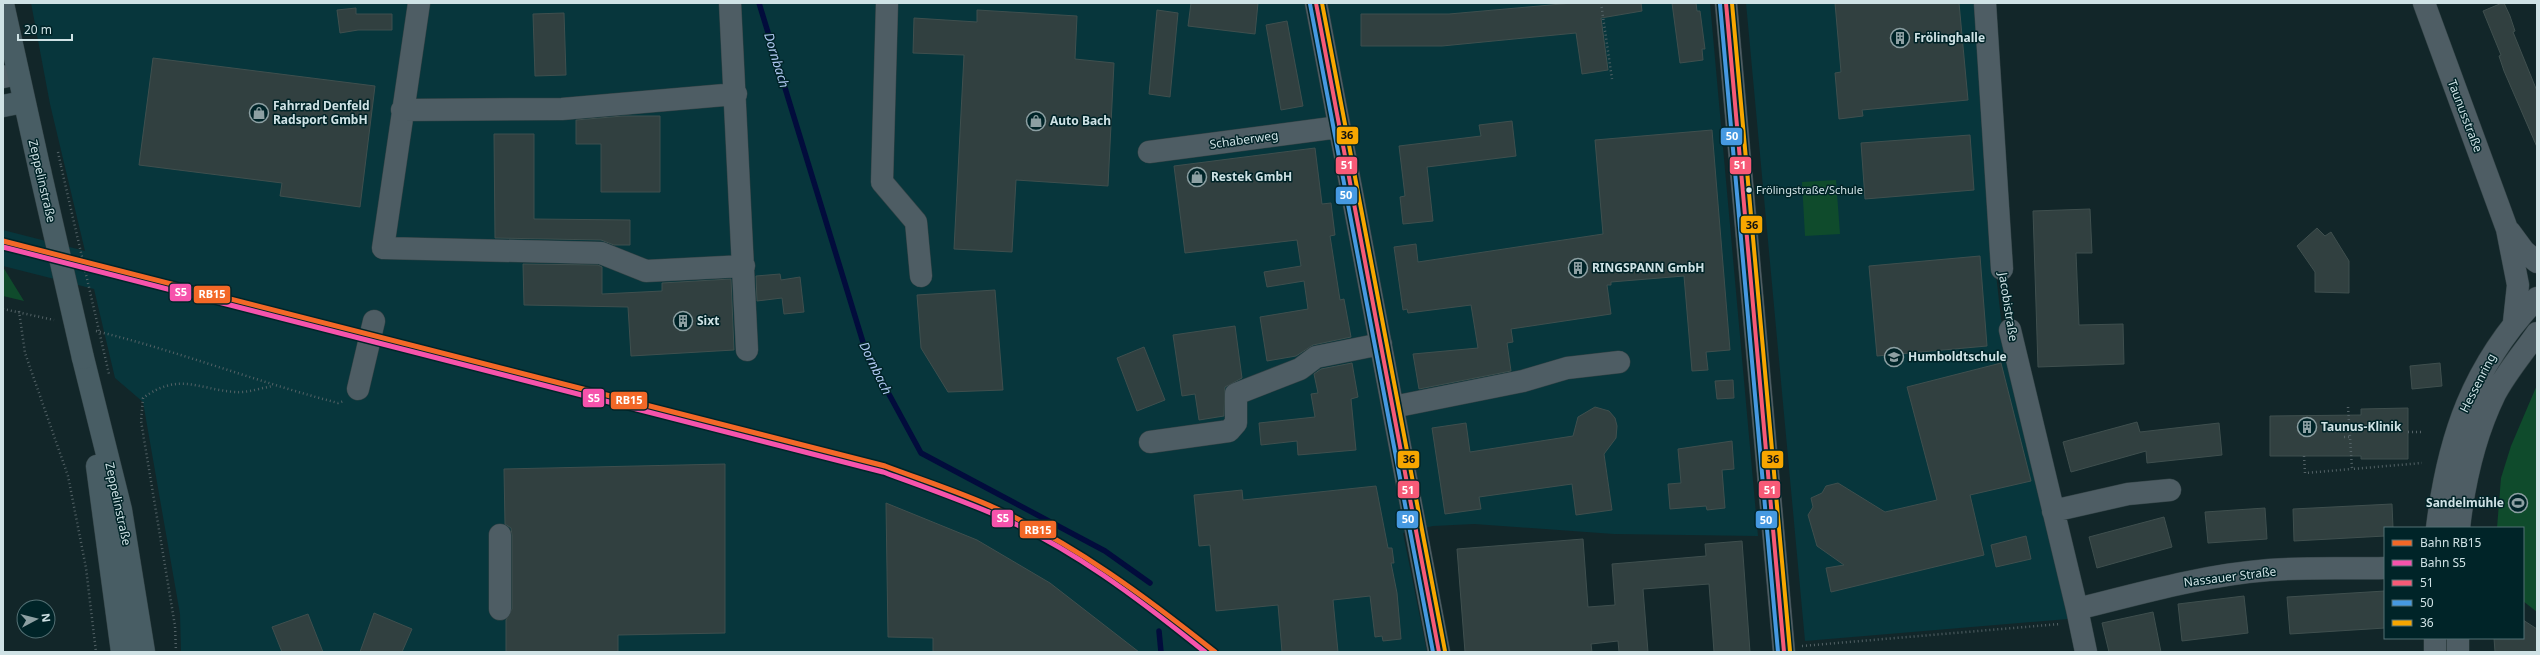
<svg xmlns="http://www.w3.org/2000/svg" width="2540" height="655" font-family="'Noto Sans',sans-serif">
<rect width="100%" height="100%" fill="#122629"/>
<path fill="#07363c" d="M 31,3 L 1710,3 L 1758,536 L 1614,534 L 1474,524 L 1433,526 L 1403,533 L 1427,652 L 181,652 L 180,614 L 143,402 L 115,378 L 94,289 L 3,266 L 3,230 L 85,251 L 50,104 Z
M 1746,3 L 1975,3 L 1994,256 L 2001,319 L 2068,619 L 1805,641 Z"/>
<path fill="#0f4b2c" d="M 1836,180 L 1840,234 L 1805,236 L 1802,182 Z
M 3,267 L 24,301 L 3,296 Z
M 2537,385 L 2537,612 L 2523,601 L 2523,528 L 2497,528 L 2501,478 L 2511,446 Z"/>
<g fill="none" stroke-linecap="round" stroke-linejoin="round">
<path stroke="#020c3c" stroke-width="5.5" d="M 759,3 L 866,352 L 921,453 L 1105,551 L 1150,583
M 1159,631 L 1161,652"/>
</g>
<path fill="#314040" stroke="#3f4f4e" d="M 1191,3 L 1258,3 L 1255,34 L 1188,26 Z
M 1573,3 L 1641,3 L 1642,11 L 1601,18 L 1608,70 L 1582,74 L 1576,33 L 1442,46 L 1361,46 L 1361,14 L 1449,14 Z
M 1672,3 L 1696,3 L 1697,11 L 1700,11 L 1705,49 L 1702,49 L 1703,60 L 1680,63 Z
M 1835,3 L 1959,3 L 1968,100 L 1862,110 L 1863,116 L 1839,119 L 1835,73 L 1841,72 Z
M 2502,3 L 2504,3 L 2510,16 L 2515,31 L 2513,32 L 2537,91 L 2537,147 L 2504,71 L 2499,56 L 2501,55 L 2483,11 Z
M 356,8 L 356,14 L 392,14 L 392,30 L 358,30 L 340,33 L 337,10 Z
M 977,10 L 1077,16 L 1075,59 L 1114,63 L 1108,186 L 1016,180 L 1012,252 L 954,249 L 964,55 L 913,53 L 914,18 L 977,22 Z
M 1157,10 L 1178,13 L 1170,97 L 1149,94 Z
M 564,13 L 566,75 L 535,76 L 533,14 Z
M 1287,21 L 1303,106 L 1281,110 L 1266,25 Z
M 153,58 L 375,86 L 360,207 L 280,196 L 282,183 L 139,165 Z
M 623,116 L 660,116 L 660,192 L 601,192 L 601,144 L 576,144 L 576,120 Z
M 1512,121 L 1516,156 L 1427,167 L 1433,221 L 1403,224 L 1400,197 L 1405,196 L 1399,146 L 1481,136 L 1479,125 Z
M 1712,130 L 1730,350 L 1706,352 L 1708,370 L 1692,371 L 1684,276 L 1611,282 L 1611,285 L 1607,285 L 1611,314 L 1511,329 L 1513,342 L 1507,343 L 1511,371 L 1419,389 L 1413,354 L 1478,348 L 1471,305 L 1408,313 L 1407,309 L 1403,310 L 1394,247 L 1416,244 L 1418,262 L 1603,234 L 1595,140 Z
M 494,134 L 534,134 L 534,219 L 630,220 L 630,245 L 614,245 L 601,240 L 495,238 Z
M 1970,135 L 1974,190 L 1865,199 L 1861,143 Z
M 1315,148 L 1322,204 L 1331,203 L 1335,235 L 1330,236 L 1340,300 L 1344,299 L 1351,337 L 1313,345 L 1296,356 L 1267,361 L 1260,317 L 1308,309 L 1304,281 L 1267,287 L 1264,272 L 1301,266 L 1297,240 L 1185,253 L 1174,166 Z
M 2090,209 L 2092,253 L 2076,253 L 2079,325 L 2123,324 L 2124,364 L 2038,367 L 2033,211 Z
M 2317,228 L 2325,236 L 2331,232 L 2349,261 L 2349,293 L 2315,292 L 2315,272 L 2297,246 Z
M 1980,256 L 1987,346 L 1877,356 L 1869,266 Z
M 523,264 L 598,265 L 602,267 L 602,294 L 662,291 L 662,283 L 731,279 L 734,350 L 631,356 L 628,307 L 524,305 Z
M 780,274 L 781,280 L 800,277 L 804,312 L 784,314 L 782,298 L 757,301 L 756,276 Z
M 995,290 L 1003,390 L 948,392 L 921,348 L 917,295 Z
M 1235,326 L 1242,378 L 1225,387 L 1224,416 L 1199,420 L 1195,394 L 1182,396 L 1173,335 Z
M 1144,347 L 1165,400 L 1137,411 L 1117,358 Z
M 1352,363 L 1358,397 L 1351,399 L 1356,450 L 1298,455 L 1297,441 L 1261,445 L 1259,423 L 1315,417 L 1311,394 L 1318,393 L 1314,374 L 1321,369 Z
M 2001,363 L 2031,481 L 1970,495 L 1984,555 L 1831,592 L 1826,568 L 1844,565 L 1817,546 L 1808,515 L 1813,507 L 1811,498 L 1822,493 L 1826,486 L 1838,483 L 1885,512 L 1937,500 L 1907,387 Z
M 2440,363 L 2442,386 L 2412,389 L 2410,366 Z
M 1733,380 L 1734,398 L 1717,399 L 1715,381 Z
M 1595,407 L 1609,411 L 1615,418 L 1617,426 L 1616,438 L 1604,454 L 1612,510 L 1576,515 L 1572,484 L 1479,497 L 1481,509 L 1445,514 L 1432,428 L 1466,423 L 1470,452 L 1573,436 L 1578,417 Z
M 2408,408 L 2408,459 L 2361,459 L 2361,456 L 2270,456 L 2270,416 L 2361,415 L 2361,409 Z
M 2137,422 L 2140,432 L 2219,423 L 2222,455 L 2147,463 L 2146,451 L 2071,472 L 2063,442 Z
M 1732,441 L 1734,469 L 1722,470 L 1725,508 L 1707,510 L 1706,506 L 1670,509 L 1668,484 L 1681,483 L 1678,449 Z
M 725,464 L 725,633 L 618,635 L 618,652 L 506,652 L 506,620 L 512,609 L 512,535 L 511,528 L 505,524 L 504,469 Z
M 1376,486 L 1388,548 L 1392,548 L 1394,563 L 1391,563 L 1397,593 L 1401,639 L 1383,641 L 1382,636 L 1375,637 L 1370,596 L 1333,600 L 1338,652 L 1282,652 L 1278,605 L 1216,611 L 1210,545 L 1199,546 L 1194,495 L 1242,490 L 1243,500 Z
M 886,503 L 977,540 L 1050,583 L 1139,652 L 933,652 L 933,638 L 888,637 Z
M 2392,504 L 2393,528 L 2385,528 L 2385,536 L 2294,541 L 2293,509 Z
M 2265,508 L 2267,539 L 2208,543 L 2205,512 Z
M 2164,517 L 2172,547 L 2097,568 L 2089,537 Z
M 2026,536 L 2031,559 L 1996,567 L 1991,545 Z
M 1583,539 L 1588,607 L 1615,605 L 1612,564 L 1706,556 L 1705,544 L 1742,541 L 1750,652 L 1714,652 L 1709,584 L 1643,589 L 1648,652 L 1619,652 L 1618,641 L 1591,644 L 1592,652 L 1465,652 L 1457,549 Z
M 2385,591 L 2385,628 L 2290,634 L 2287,597 Z
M 2244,596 L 2248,633 L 2182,641 L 2178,604 Z
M 2153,612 L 2161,652 L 2109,652 L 2102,623 Z
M 374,613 L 412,629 L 402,652 L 360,652 Z
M 308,614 L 323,652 L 282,652 L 272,627 Z
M 2523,620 L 2537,629 L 2537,652 L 2495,652 L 2494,638 L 2523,638 Z"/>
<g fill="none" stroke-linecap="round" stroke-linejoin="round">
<g stroke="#324245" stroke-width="23">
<path id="minor" d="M 419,3 L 383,248 L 601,253 L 646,271 L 744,266
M 730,3 L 747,350
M 887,3 L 882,182 L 916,222 L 921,276
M 1316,3 L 1439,652
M 1726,3 L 1784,652
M 1985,3 L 2002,269
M 2424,3 L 2507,229 L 2518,285 L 2514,322
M 3,77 L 18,74
M 402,110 L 562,109 L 736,94
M 1149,152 L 1339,127
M 2510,232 L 2524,251 L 2537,262
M 2010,330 L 2077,609 L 2086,652
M 358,389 L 374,321
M 1393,407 L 1523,381 L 1567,368 L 1619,362
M 1150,442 L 1229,431 L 1236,423 L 1236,394 L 1300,369 L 1316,357 L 1381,344
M 2053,511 L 2128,494 L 2170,490
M 2437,528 C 2448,437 2473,365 2537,298
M 2459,528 C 2464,483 2475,435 2495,394 C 2506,373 2523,353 2537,333
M 500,609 L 500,535
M 2077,609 C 2141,593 2204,575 2269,570 C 2307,567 2347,569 2385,568
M 2435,638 L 2435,652
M 2458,638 L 2458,652"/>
</g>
<g stroke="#324245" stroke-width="23">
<path id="major" d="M 3,4 L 40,171
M 3,106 L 23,102
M 83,358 L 121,510 L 144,652
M 97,466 L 122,652"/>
</g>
<path stroke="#536266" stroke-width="2.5" stroke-dasharray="1 3" stroke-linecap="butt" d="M 1601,3 L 1612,79
M 58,152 L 61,166
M 2004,287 L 2008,312
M 3,309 L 54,320
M 19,311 L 25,353 L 68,476 L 86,568 L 96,652
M 96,331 C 178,351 257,382 338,403 L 344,401
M 2348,407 L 2350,437
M 2408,432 L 2422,432
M 2344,437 L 2350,437 L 2352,469 L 2422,463
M 2304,456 L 2305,473 L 2352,469
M 1802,646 L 2060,624
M 176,652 L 175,626 L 141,421 L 143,398 C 179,372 197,389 235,392 C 247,393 261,388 273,386"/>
<use href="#minor" stroke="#4e5d64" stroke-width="22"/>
<use href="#major" stroke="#485d64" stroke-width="22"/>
<g stroke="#324245" stroke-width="23" stroke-linecap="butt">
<path id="major-bridge" d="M 40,171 L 83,358"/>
</g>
<path stroke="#536266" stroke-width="2.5" stroke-dasharray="1 3" stroke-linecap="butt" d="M 61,166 L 109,374"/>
<use href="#major-bridge" stroke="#485d64" stroke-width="22"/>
<g stroke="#002428" stroke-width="7">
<path id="bus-1" d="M 1316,3 L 1439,652
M 1726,3 L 1784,652"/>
</g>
<g stroke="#002428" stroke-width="7">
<path id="bus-2" d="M 1310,4 L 1433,652
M 1720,4 L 1778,652"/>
</g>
<g stroke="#002428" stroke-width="7">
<path id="bus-3" d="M 1322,3 L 1445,651
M 1732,3 L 1790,651"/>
</g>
<use href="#bus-1" stroke="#f75a77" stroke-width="4"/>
<use href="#bus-2" stroke="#4699e1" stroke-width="4"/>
<use href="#bus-3" stroke="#f7a600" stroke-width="4"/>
<g stroke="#002428" stroke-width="8">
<path id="rail-1" d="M 3,241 L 885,466 C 922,480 960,492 995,508 C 1076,545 1146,597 1215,652"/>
</g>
<g stroke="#002428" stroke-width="8">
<path id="rail-2" d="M 3,247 L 883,472 C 919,485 956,498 991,513 C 1070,546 1139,599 1205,652"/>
</g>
<use href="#rail-1" stroke="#f36827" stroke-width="5"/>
<use href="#rail-2" stroke="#f653ac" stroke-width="5"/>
</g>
<defs>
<g id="building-ring" transform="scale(1)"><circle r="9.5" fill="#002428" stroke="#8da0a3" stroke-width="1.5"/><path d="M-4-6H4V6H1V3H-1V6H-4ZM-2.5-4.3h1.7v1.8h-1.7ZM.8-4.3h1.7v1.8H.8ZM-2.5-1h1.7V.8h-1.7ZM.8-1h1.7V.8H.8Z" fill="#8da0a3"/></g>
<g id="shop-ring" transform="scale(1)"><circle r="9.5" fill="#002428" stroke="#8da0a3" stroke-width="1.5"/><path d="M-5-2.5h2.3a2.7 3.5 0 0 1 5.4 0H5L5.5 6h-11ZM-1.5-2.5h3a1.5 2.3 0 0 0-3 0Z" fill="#8da0a3"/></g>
<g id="school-ring" transform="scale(1)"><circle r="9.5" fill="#002428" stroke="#8da0a3" stroke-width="1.5"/><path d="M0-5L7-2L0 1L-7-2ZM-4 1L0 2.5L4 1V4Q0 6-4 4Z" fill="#8da0a3"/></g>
<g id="stadium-ring" transform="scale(1)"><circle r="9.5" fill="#002428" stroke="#8da0a3" stroke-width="1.5"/><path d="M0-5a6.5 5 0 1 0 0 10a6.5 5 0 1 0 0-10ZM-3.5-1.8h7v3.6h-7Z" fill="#8da0a3"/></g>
</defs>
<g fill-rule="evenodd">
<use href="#building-ring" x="1900" y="38"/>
<use href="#shop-ring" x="259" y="113"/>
<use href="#shop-ring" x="1036" y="121"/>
<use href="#shop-ring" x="1197" y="177"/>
<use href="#building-ring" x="1578" y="268"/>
<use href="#building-ring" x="683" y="321"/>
<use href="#school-ring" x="1894" y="357"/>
<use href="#building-ring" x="2307" y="427"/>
<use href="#stadium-ring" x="2518" y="503"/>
</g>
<circle fill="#cfe2e5" stroke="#002428" stroke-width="1.5" cx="1749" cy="190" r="3.5"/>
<g text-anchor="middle" stroke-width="3" stroke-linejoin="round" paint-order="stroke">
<g font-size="11" fill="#cfe2e5" stroke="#002428" text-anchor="start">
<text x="1756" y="194">Frölingstraße/Schule</text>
</g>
<g font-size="12" font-weight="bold" fill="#cfe2e5" stroke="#002428" text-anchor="start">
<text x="1914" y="42">Frölinghalle</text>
<text x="273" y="110">Fahrrad Denfeld<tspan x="273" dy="14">Radsport GmbH</tspan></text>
<text x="1050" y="125">Auto Bach</text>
<text x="1211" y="181">Restek GmbH</text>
<text x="1592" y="272">RINGSPANN GmbH</text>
<text x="697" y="325">Sixt</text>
<text x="1908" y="361">Humboldtschule</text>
<text x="2321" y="431">Taunus-Klinik</text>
<text x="2504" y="507" text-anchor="end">Sandelmühle</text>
</g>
<g font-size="12" fill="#cfe2e5" stroke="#002428">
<text transform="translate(2465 116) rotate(69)" y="4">Taunusstraße</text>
<text transform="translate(1244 140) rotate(-8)" y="4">Schaberweg</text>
<text transform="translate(42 181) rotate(77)" y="4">Zeppelinstraße</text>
<text transform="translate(2008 307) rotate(81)" y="4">Jacobistraße</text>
<text transform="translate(2478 383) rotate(-63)" y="4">Hessenring</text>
<text transform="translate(118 504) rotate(78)" y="4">Zeppelinstraße</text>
<text transform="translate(2230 577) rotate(-7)" y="4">Nassauer Straße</text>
</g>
<g font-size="13" font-style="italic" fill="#afc7f0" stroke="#002428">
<text transform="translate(777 60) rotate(73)" y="5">Dornbach</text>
<text transform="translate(876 368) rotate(64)" y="5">Dornbach</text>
</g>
</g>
<g stroke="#002428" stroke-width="1.5">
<rect x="1336" y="126" width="23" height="19" rx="4" fill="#f7a600"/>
<rect x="1720" y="127" width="23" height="19" rx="4" fill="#4699e1"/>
<rect x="1335" y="156" width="23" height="19" rx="4" fill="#f75a77"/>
<rect x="1729" y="156" width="23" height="19" rx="4" fill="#f75a77"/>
<rect x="1335" y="186" width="23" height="19" rx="4" fill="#4699e1"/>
<rect x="1740" y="215" width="23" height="19" rx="4" fill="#f7a600"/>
<rect x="169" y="283" width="23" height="19" rx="4" fill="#f653ac"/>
<rect x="193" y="285" width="38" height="19" rx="4" fill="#f36827"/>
<rect x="582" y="388" width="23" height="20" rx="4" fill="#f653ac"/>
<rect x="610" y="391" width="38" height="19" rx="4" fill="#f36827"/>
<rect x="1761" y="450" width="23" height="19" rx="4" fill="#f7a600"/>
<rect x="1397" y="450" width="23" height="19" rx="4" fill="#f7a600"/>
<rect x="1397" y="480" width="23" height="19" rx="4" fill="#f75a77"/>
<rect x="1758" y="480" width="23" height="19" rx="4" fill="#f75a77"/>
<rect x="991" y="509" width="23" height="19" rx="4" fill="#f653ac"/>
<rect x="1396" y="510" width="23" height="19" rx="4" fill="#4699e1"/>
<rect x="1755" y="510" width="23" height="19" rx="4" fill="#4699e1"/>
<rect x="1019" y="520" width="38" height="19" rx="4" fill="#f36827"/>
</g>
<g font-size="11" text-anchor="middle" font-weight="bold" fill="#fff">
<text x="1732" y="140">50</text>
<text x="1347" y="169">51</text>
<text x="1740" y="169">51</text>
<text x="1346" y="199">50</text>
<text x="181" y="296">S5</text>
<text x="212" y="298">RB15</text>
<text x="594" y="402">S5</text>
<text x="629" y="404">RB15</text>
<text x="1408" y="494">51</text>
<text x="1770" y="494">51</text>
<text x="1003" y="522">S5</text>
<text x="1408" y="523">50</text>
<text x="1766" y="524">50</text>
<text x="1038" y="534">RB15</text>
</g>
<g font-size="11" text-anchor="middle" font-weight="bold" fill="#111">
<text x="1347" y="139">36</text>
<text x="1752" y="229">36</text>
<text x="1773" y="463">36</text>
<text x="1409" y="463">36</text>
</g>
<rect width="2540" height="655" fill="none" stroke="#cfe2e5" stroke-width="8"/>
<rect x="2384" y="527" width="140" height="112" fill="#002428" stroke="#537074"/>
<rect x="2392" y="540" width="20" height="6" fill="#f36827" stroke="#537074"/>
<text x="2420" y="547" font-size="12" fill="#cfe2e5">Bahn RB15</text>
<rect x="2392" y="560" width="20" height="6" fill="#f653ac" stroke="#537074"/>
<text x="2420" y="567" font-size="12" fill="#cfe2e5">Bahn S5</text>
<rect x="2392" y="580" width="20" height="6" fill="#f75a77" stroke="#537074"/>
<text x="2420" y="587" font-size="12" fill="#cfe2e5">51</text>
<rect x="2392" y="600" width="20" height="6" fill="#4699e1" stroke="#537074"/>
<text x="2420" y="607" font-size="12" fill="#cfe2e5">50</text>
<rect x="2392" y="620" width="20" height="6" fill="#f7a600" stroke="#537074"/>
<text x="2420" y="627" font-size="12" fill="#cfe2e5">36</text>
<g transform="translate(36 619) rotate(83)"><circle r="19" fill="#002428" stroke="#537074"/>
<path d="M0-3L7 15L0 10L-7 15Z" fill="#8da0a3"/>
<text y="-6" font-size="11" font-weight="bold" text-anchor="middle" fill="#cfe2e5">N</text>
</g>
<path d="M18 34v6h54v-6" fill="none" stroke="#cfe2e5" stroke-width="2"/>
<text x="24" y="34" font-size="12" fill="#cfe2e5" stroke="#002428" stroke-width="3" paint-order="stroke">20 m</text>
</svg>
